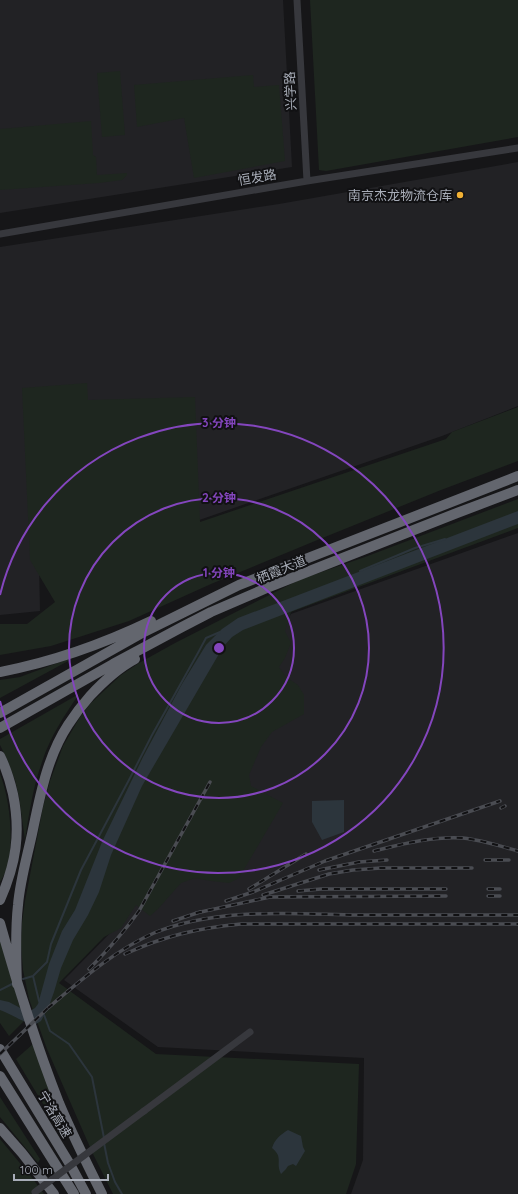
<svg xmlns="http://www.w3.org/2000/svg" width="518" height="1194" font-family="Quicksand,'Noto Sans SC',sans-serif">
<rect width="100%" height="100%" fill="#161618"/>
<path fill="#222225" d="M 0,0 L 283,0 L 292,167 L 0,213 Z
M 518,162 L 518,406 L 442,436 L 75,563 L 39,565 L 40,611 L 0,615 L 0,247 L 279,204 Z
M 518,533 L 518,1194 L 351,1194 L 363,1160 L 364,1058 L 158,1047 L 64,980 L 117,926 L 291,614 Z"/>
<path fill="#1e261f" d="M 310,0 L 518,0 L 518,137 L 326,171 L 319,170 Z
M 120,71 L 125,135 L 102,137 L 97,73 Z
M 253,75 L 254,87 L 279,85 L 285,161 L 194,178 L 184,118 L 137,127 L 134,85 Z
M 91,121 L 93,155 L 96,157 L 97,175 L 127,173 L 127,175 L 122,180 L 99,183 L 0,190 L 0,129 Z
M 87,383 L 88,400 L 195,397 L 200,522 L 446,439 L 452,432 L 518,407 L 518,461 L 441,490 L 315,541 L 211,584 L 129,621 L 51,646 L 0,655 L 0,624 L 27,624 L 55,602 L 30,560 L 22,388 Z
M 518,499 L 518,528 L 291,612 L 285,631 L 291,643 L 285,658 L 279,667 L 286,677 L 298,685 L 304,695 L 304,714 L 272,732 L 261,747 L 249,775 L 251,786 L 283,803 L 239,878 L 229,883 L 211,881 L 195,878 L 181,883 L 158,909 L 150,916 L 136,905 L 121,928 L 104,937 L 59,983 L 156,1054 L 359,1064 L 356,1164 L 346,1194 L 113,1194 L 93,1154 L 47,1049 L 29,999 L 23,970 L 21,946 L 22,923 L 25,901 L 43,807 L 50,781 L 63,746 L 80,717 L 91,703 L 121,675 L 139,663 L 175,643 L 301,579 L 365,557 Z
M 68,659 L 70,660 L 0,698 L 0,680 L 20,677 Z
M 79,694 C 64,716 50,737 42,762 C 33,787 29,814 25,840 L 19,797 L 15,780 L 7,759 L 0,745 L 0,739 Z
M 0,774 C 10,798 15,847 6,871 C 4,875 2,879 0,882 Z
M 0,939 L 24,1021 L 9,1036 L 0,1023 Z
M 33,1044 L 68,1133 L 63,1137 L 16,1059 Z
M 0,1097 L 40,1159 L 38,1163 L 0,1117 Z
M 0,1139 L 33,1179 L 44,1194 L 0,1194 Z"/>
<path fill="#2c353c" d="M 518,511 L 518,524 L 243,630 L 232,637 L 223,647 L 142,786 L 111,855 L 99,892 L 88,915 L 73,940 L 61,968 L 54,992 L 49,1006 L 41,1021 L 36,1024 C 22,1023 12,1014 0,1010 L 0,1000 L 9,1002 L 28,1012 L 35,1008 L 38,1004 L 49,964 L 62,931 L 75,910 L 102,842 L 143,757 L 182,684 L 206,645 L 222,629 L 238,618 Z
M 344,800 L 344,832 L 322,840 L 312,822 L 312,801 Z
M 288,1130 L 301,1136 L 303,1147 L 305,1151 L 296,1166 L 293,1164 L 288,1166 L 286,1169 L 281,1174 C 275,1162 284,1158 272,1148 C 275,1139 280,1135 288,1130 Z"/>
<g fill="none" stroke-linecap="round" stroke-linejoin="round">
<path stroke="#2c353c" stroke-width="2" d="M 360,571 L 415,548 L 445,539
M 33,976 L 39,1001
M 23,979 L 33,976 L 47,962 L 51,944 L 81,870 L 130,778 L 152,735 L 199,651 L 206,638 L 220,632
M 0,990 L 14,983
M 43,1012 L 50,1031 L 69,1044 L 92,1077 L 104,1138
M 104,1143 L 108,1163 L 115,1182 L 122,1194"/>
<path stroke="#37383d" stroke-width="7" d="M 297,0 L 307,181
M 0,234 L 307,181 L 518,148
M 144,1111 L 250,1032"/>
<path stroke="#63666e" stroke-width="10" d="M 0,672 C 52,662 103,644 151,621
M 0,713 L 144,632 L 239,585 L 518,476
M 0,728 L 113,664 L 182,627 L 211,612 L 269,587 L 457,513 L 518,490
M 0,756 C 6,768 10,781 13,794 C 21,833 16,864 0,900
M 0,923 C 17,984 36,1044 59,1103 C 72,1134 87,1164 102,1194
M 17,984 C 16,958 15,931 18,905 C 20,881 27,857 32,834 C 40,796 47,757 68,725 C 75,714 82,705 90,696 C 103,682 118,668 135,659
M 0,1049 L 71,1166 L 86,1194
M 0,1076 L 74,1194
M 0,1128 L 22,1153 L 54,1194"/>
<g stroke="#4a4c52" stroke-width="3.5">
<path id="rail" d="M 501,808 L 505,806
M 374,851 C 403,844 433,836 463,838 C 482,840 500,846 518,851
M 485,860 L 509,860
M 319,870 L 359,862 L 387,860
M 249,889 L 306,854
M 488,889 L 500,889
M 298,891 L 321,889 L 446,889
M 263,895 L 329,874 L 353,870 L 381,868 L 472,868
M 488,896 L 500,896
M 226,901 L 253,892 L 325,861 L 500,801
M 196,913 L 270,897 L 446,896
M 173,921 L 200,912
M 125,954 C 164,936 198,928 241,924 L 518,924
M 89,969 C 107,951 124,932 139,911 L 210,782
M 48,1008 C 80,981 115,950 154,933 C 218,907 290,914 357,915 C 411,915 464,915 518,915
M 0,1054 L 51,1005"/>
</g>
<use href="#rail" stroke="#111113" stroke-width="2" stroke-dasharray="6" stroke-linecap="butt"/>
<path stroke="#37383d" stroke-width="7" d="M 35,1192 L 144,1111"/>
</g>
<g fill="none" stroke="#8446be" stroke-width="2">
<circle cx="219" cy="648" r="75"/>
<circle cx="219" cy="648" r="150"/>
<path d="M0 595A225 225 0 1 1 0 701"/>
</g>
<circle fill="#f2b134" stroke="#111113" stroke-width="1.5" cx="460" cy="195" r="4"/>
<g text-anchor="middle" stroke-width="4" stroke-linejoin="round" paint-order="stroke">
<g font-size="13" fill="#a8adb8" stroke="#111113">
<text transform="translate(290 91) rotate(-93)" y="5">兴学路</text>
<text transform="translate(257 177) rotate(-10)" y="5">恒发路</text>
<text transform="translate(281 569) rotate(-22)" y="5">栖霞大道</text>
<text transform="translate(55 1114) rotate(59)" y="5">宁洛高速</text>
</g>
<g font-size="13" fill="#a8adb8" stroke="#111113" text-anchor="end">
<text x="452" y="200">南京杰龙物流仓库</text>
</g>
</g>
<circle cx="219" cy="648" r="6" fill="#8446be" stroke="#111113" stroke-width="2"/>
<g font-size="12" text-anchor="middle" font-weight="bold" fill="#8446be" stroke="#111113" stroke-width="4" stroke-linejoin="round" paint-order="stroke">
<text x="219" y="427">3 分钟</text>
<text x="219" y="502">2 分钟</text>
<text x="219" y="577">1 分钟</text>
</g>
<path d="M14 1174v6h94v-6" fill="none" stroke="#a8adb8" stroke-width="2"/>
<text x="20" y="1174" font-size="12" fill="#a8adb8" stroke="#111113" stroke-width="3" paint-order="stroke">100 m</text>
</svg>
